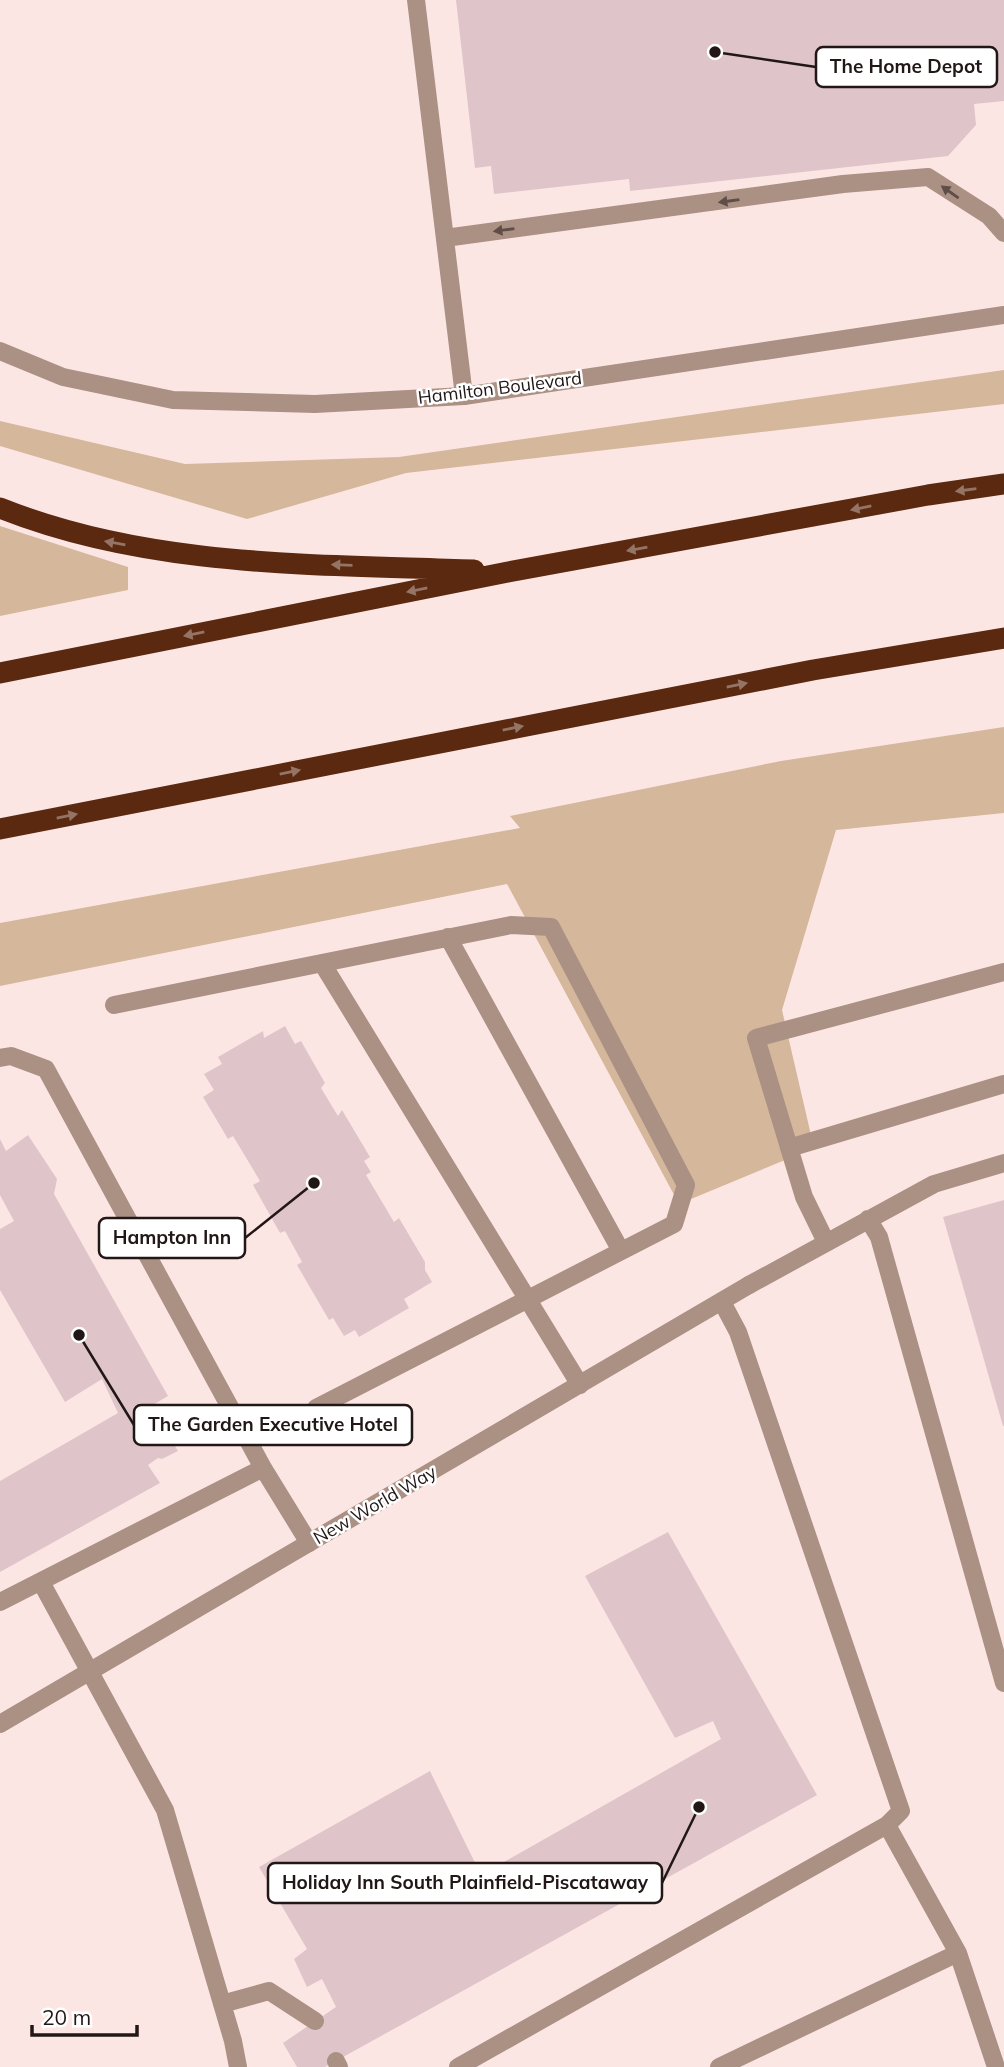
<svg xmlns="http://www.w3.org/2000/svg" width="1004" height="2067" font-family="Mulish,sans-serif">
<rect width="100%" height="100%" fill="#fce6e4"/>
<path fill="#d5b79c" d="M 1004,370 L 1004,404 L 406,473 L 247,519 L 0,446 L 0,421 L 185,464 L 399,457 Z
M 0,526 L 128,567 L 128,590 L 0,616 Z
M 1004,727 L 1004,813 L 836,830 L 782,1010 L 814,1148 L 679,1204 L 507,884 L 0,986 L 0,923 L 520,828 L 510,816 L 781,761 Z"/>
<path fill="#dfc5ca" d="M 456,0 L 1004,0 L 1004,101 L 974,104 L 976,125 L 948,156 L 630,191 L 629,179 L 494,194 L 491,166 L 475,168 Z
M 285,1026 L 295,1044 L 301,1041 L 325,1083 L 321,1088 L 338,1116 L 342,1110 L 370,1157 L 364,1161 L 371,1172 L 366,1175 L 394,1222 L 399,1218 L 425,1262 L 425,1270 L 432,1282 L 404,1299 L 409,1308 L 359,1337 L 355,1330 L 344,1336 L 333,1318 L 329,1320 L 297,1265 L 302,1262 L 285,1231 L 280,1233 L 253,1185 L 260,1181 L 233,1136 L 228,1139 L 203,1097 L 214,1090 L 204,1074 L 222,1064 L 218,1057 L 263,1031 L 264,1038 Z
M 28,1135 L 57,1179 L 54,1194 L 168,1396 L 151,1406 L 178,1451 L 162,1459 L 158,1458 L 148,1465 L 160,1483 L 0,1572 L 0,1481 L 118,1413 L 102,1379 L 65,1402 L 0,1290 L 0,1229 L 14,1221 L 0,1195 L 0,1139 L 6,1151 Z
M 1004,1200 L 1004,1426 L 1003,1426 L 943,1217 Z
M 668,1532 L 817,1795 L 325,2067 L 297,2067 L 283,2043 L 336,2007 L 322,1979 L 307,1987 L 294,1959 L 307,1949 L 259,1867 L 430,1771 L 481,1875 L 721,1739 L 713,1721 L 675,1738 L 585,1576 Z"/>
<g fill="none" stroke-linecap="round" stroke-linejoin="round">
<path stroke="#ab9084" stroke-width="18" d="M 416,0 L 464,396
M 445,238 L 843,184 L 928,177 L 989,216 L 1004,233
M 448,937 L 621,1251
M 322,963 L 580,1385
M 114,1005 L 511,925 L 551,927 L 686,1185 L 674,1224 L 316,1408
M 0,1058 L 11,1056 L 46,1069 L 263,1468 L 309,1543
M 789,1148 L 1004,1084
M 868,1219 L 879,1237 L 1004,1683
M 826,1242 L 804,1197 L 756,1038 L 1004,972
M 749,1285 L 934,1184 L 1004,1163
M 41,1582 L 165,1810 L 233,2041 L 238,2067
M 0,1602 L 263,1468
M 887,1825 L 958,1953 L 996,2067
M 222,2004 L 269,1991 L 315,2021
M 336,2061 L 339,2067
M 458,2067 L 887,1825 L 901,1811 L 738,1332 L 722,1302
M 719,2067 L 958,1953"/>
<path stroke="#ab9084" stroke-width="18" d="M 0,1724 L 749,1285"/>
<path stroke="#ab9084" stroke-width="18" d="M 0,351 L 63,377 L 173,400 L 315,404 L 464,396 L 1004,315"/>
<path stroke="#5b2910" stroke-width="21" d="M 0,508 C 150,568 315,564 474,570
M 0,673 L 508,572 L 928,495 L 1004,484
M 0,829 L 813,670 L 1004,638"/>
</g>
<defs><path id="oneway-solid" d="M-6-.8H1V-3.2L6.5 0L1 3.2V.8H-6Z" transform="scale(1.75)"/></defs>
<g fill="#5f4d48">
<use href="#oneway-solid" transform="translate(950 192) rotate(-145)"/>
<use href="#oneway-solid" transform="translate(729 201) rotate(172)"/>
<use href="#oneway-solid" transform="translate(504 230) rotate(173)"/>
</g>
<g fill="#947464">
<use href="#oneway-solid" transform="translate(966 490) rotate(172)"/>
<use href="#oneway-solid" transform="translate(861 508) rotate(169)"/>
<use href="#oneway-solid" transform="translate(115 543) rotate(-170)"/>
<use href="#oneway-solid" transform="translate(637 549) rotate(170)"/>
<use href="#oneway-solid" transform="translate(342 565) rotate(-178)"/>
<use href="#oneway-solid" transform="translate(417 590) rotate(169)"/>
<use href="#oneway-solid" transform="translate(194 634) rotate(169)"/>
<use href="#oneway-solid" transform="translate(737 685) rotate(-11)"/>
<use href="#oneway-solid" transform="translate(513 728) rotate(-11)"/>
<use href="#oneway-solid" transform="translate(290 772) rotate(-11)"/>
<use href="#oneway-solid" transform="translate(67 816) rotate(-11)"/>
</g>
<g text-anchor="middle" stroke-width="5" stroke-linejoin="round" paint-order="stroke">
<g font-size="18" fill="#211717" stroke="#fff">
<text transform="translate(500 388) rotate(-7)" y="6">Hamilton Boulevard</text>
<text transform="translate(375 1505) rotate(-30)" y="6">New World Way</text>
</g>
</g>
<path fill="none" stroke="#211717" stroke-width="2.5" d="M715 52L816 67M314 1183L245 1238M79 1335L134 1425M699 1807L662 1883"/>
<g fill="#211717" stroke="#fff" stroke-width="2.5">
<circle cx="715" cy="52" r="7"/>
<circle cx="314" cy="1183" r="7"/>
<circle cx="79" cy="1335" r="7"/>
<circle cx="699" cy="1807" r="7"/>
</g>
<g fill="#fff" stroke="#211717" stroke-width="2.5">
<rect x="816" y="47" width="181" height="40" rx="7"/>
<rect x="99" y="1218" width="146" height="40" rx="7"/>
<rect x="134" y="1405" width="278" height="40" rx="7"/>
<rect x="268" y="1863" width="394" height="40" rx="7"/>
</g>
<g font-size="19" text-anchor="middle" font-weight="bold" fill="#211717">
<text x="906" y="73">The Home Depot</text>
<text x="172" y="1244">Hampton Inn</text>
<text x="273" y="1431">The Garden Executive Hotel</text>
<text x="465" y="1889">Holiday Inn South Plainfield-Piscataway</text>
</g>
<path d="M32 2025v10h105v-10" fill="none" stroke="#211717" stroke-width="3.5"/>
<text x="42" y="2025" font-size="21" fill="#211717" stroke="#ffffff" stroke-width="5" paint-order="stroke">20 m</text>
</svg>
